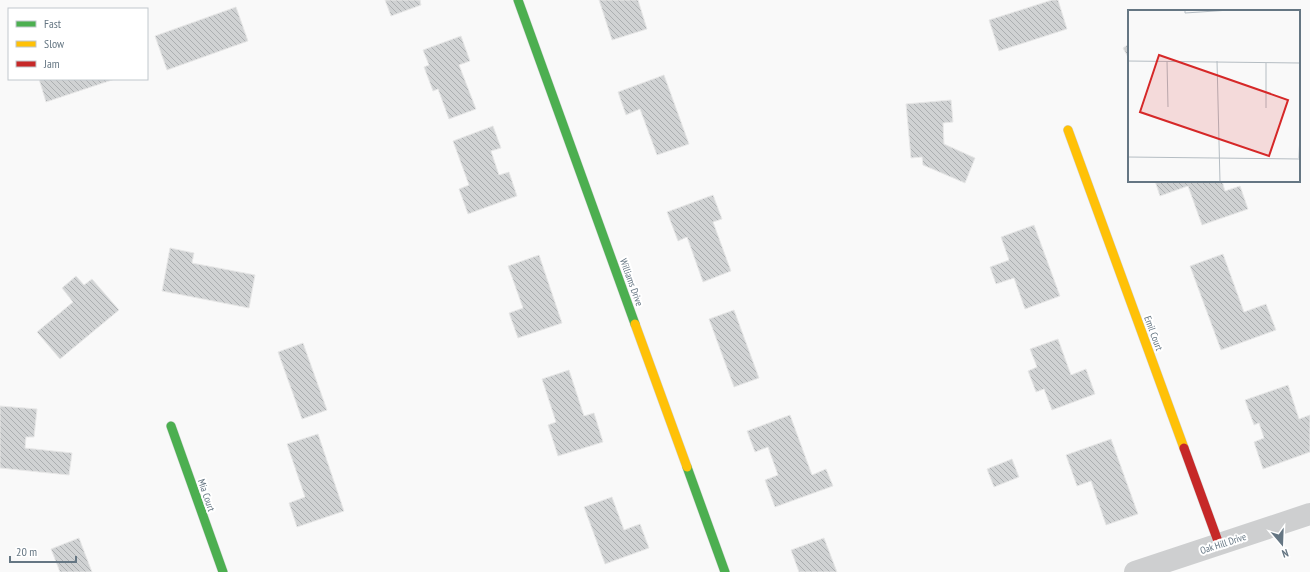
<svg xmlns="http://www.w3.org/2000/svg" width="1310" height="572" font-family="'PT Sans Narrow',sans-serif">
<defs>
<pattern id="building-back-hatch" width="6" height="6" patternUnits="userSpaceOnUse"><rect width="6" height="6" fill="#d0d2d3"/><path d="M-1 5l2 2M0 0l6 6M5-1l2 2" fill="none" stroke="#acafb1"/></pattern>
</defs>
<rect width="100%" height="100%" fill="#f9f9f9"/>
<path fill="url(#building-back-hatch)" stroke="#e8e8e8" d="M 385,0 L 420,0 L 421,5 L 391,16 Z
M 599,0 L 638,0 L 647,29 L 612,40 Z
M 1052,0 L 1058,0 L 1067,29 L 999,51 L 989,20 Z
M 236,7 L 248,41 L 167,70 L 155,36 Z
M 461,36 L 470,61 L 459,65 L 476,109 L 449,119 L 438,89 L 433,91 L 424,67 L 429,65 L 423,50 Z
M 1129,44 L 1129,59 L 1123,48 Z
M 664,75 L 689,144 L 657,155 L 640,109 L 626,115 L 618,92 Z
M 39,79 L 115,79 L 46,102 Z
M 951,100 L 953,122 L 943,123 L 944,144 L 975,158 L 965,183 L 923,165 L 922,157 L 911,158 L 906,104 Z
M 493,126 L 501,148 L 491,151 L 499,175 L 509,172 L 517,196 L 468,214 L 459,189 L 469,185 L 453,141 Z
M 1155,181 L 1222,181 L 1225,191 L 1240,186 L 1248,209 L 1202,225 L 1188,186 L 1160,196 Z
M 713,195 L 722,219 L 713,222 L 731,271 L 703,282 L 687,237 L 678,241 L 667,212 Z
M 1034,225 L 1060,296 L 1025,309 L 1014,278 L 996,284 L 990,267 L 1009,260 L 1001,237 Z
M 170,248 L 194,253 L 192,263 L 255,275 L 249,308 L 162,291 Z
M 1223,254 L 1244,312 L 1266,304 L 1276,330 L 1221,350 L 1190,266 Z
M 539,255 L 562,323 L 518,338 L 509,313 L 523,308 L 508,266 Z
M 76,276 L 84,285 L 92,279 L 119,310 L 60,359 L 37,332 L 73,302 L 62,288 Z
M 734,310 L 759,378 L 734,387 L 709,319 Z
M 1058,339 L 1071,375 L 1086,369 L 1095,394 L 1052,410 L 1044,389 L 1036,392 L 1028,371 L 1037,367 L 1030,349 Z
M 303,343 L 327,410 L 302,419 L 278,352 Z
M 569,370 L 584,416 L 594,413 L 603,442 L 558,456 L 548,425 L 556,422 L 542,379 Z
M 1288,385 L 1299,419 L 1310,415 L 1310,452 L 1263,469 L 1254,442 L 1264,438 L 1259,423 L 1254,425 L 1245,400 Z
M 0,406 L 37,409 L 34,437 L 26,437 L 25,448 L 72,453 L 69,475 L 0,468 Z
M 790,415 L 812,475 L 826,469 L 833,486 L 775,507 L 765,480 L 778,475 L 768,447 L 755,452 L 747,431 Z
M 318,434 L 344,511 L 297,527 L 289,503 L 305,497 L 287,444 Z
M 1111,439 L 1138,514 L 1106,525 L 1091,481 L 1077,486 L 1066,455 Z
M 1012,459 L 1019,477 L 994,487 L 987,469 Z
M 612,497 L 624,530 L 640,524 L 649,548 L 605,564 L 584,507 Z
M 79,538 L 92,572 L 60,572 L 51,549 Z
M 824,538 L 837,572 L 799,572 L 791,550 Z"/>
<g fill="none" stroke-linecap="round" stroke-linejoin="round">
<g stroke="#d5d6d7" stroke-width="10">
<path id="fast" d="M 518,0 L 635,324
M 171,426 L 223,572
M 687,467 L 725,572"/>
</g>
<g stroke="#d5d6d7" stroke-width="10">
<path id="slow" d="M 1068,130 L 1184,448
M 635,324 L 687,467"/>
</g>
<g stroke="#d5d6d7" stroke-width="10">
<path id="jam" d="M 1184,448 L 1219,544"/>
</g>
<path stroke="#cecfd0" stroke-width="22" d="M 1135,572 L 1310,514"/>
<use href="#fast" stroke="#4caf50" stroke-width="9"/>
<use href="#slow" stroke="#ffc107" stroke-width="9"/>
<use href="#jam" stroke="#c62828" stroke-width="9"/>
</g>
<g text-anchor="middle" stroke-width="4" stroke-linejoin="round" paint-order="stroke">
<g font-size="10" fill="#657683" stroke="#fff">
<text transform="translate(632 282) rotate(70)" y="4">Williams Drive</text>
<text transform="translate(1154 333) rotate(70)" y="4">Emil Court</text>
<text transform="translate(207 495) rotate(71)" y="4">Mia Court</text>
<text transform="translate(1223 543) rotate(-18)" y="4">Oak Hill Drive</text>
</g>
</g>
<g transform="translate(1128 10)">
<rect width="172" height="172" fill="#f9f9f9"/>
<path fill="none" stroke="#b5bdc3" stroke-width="1" d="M 57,0 L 57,3 L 102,0M 0,51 L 172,53M 39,51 L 40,97M 89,51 L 92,172M 138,53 L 138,98M 0,147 L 172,149M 171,148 L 172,122"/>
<path fill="#d62828" fill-opacity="0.15" stroke="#d62828" stroke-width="2" d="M 31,45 L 160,90 L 141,146 L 12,102 Z"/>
<rect width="172" height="172" fill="none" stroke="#657683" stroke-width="2"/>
</g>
<rect x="8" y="8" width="140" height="72" fill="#ffffff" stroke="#c1c8cd"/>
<rect x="16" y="21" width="20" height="6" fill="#4caf50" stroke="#c1c8cd"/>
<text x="44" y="28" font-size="12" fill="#657683">Fast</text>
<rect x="16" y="41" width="20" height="6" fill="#ffc107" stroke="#c1c8cd"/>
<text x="44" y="48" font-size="12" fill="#657683">Slow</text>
<rect x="16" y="61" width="20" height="6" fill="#c62828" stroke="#c1c8cd"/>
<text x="44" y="68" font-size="12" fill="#657683">Jam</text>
<g transform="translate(1282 544) rotate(161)" stroke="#ffffff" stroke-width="3" paint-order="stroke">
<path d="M0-3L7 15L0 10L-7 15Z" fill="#657683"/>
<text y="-6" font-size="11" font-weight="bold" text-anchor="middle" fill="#657683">N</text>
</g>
<path d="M10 556v6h66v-6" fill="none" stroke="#657683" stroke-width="2"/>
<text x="16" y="556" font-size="12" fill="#657683" stroke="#ffffff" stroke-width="3" paint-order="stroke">20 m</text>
</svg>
